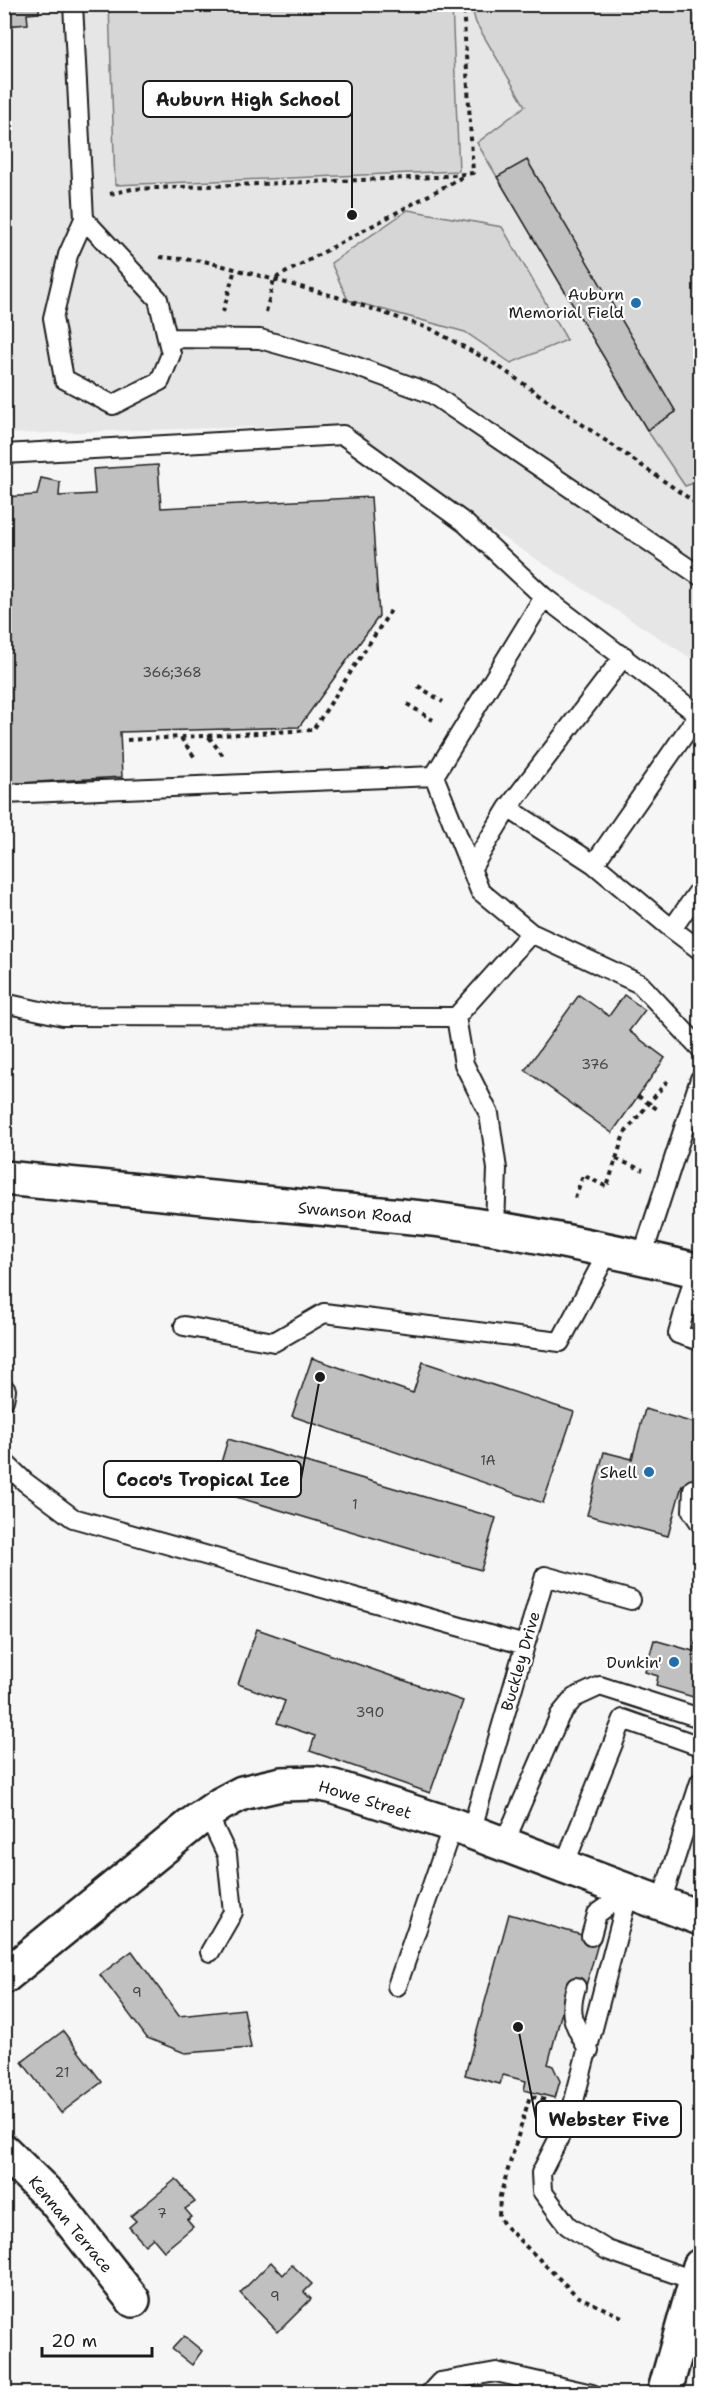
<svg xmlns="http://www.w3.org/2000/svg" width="705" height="2398" font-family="'Shantell Sans',sans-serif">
<rect width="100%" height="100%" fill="#f6f6f6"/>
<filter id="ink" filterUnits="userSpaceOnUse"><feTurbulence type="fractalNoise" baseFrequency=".0167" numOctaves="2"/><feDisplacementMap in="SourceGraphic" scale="12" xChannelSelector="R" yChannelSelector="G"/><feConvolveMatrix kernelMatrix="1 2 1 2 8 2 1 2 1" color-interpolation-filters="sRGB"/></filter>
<g filter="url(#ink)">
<path fill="#e6e6e6" d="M 4,5 L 700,5 L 700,664 L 327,425 L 5,434 Z"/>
<path fill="#d6d6d6" stroke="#797979" stroke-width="1.5" d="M 109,5 L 452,5 L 459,171 L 115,185 Z
M 471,5 L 700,5 L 700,481 L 685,486 L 647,430 L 477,143 L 525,106 L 476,23 Z
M 408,210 L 502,227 L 567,340 L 511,363 L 465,332 L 348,300 L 331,263 Z"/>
<path fill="#c0c0c0" stroke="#1c1c1c" stroke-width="1.5" d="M 4,4 L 39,4 L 39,13 L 27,14 L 28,24 L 5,26 L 4,126 Z
M 527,160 L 676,412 L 647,430 L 497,177 Z
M 158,465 L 161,508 L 371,497 L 379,616 L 299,727 L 120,732 L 122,777 L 4,784 L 4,497 L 37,495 L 41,478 L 60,482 L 59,496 L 95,494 L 93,469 Z
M 579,995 L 609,1016 L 624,995 L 645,1010 L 629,1031 L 665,1058 L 612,1133 L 525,1070 Z
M 312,1358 L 413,1393 L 423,1362 L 574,1412 L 543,1503 L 292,1416 Z
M 645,1409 L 698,1424 L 694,1441 L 700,1443 L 700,1491 L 682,1485 L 668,1536 L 587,1515 L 604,1452 L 632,1459 Z
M 228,1439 L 496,1518 L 481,1570 L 213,1490 Z
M 700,1626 L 700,1699 L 656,1686 L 658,1676 L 645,1672 L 654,1640 L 693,1651 Z
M 257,1629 L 463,1701 L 430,1793 L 310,1751 L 315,1736 L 277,1723 L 285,1701 L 238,1684 Z
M 509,1914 L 599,1940 L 585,1989 L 569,1985 L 548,2064 L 553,2066 L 560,2081 L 555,2098 L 524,2090 L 526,2081 L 503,2075 L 500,2084 L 465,2075 Z
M 132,1951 L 179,2016 L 244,2009 L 251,2048 L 185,2053 L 147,2038 L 100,1975 Z
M 63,2031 L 102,2082 L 61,2113 L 22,2062 Z
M 176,2179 L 195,2202 L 185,2209 L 192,2217 L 187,2220 L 193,2227 L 164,2251 L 153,2238 L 145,2245 L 129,2227 L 136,2221 L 131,2216 Z
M 271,2262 L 283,2275 L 292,2265 L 312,2284 L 304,2292 L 311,2299 L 278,2332 L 240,2293 Z
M 184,2336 L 202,2351 L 192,2365 L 172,2349 Z"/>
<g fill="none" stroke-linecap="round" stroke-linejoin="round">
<g stroke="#1c1c1c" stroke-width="22">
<path id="service" d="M 73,4 L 84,219 L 68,255 L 53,318 L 64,379 L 113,405 L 160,381 L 171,354 L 158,299 L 84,219
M 167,338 L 260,339 L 352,365 L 432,394 L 700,576
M 4,454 L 343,435 L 465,523 L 544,597 L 700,716
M 4,794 L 434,776
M 508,808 L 594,864 L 672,929 L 700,950
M 594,864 L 698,715
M 471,869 L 508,808 L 624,656
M 672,929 L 700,889
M 531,933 L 480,891 L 434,776 L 544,597
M 4,1003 L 63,1016 L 456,1017
M 495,1227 L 497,1169 L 489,1114 L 464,1064 L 456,1017 L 531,933 L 640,984 L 700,1048
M 642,1257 L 700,1079
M 696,1270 L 678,1334 L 700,1341
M 184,1326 L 274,1342 L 324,1313 L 560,1342 L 609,1250
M 4,1400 L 6,1390
M 4,1462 L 25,1482 L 73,1518 L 525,1645
M 693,1489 L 692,1511 L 700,1523
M 207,1813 L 227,1855 L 233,1912 L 210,1952
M 471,1832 L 545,1576 L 631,1600
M 503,1846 L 560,1715 L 574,1698 L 600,1686 L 700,1718
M 563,1868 L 623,1719 L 700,1746
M 629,1891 L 570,2116 L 541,2173 L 542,2191 L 568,2226 L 607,2250 L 696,2281 L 700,2280
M 661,1902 L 700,1782
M 591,1936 L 597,1914 L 629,1891
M 397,1986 L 453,1825
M 576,1987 C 567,2016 575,2026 589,2051
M 429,2394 L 440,2382 L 496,2372 L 592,2394"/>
</g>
<g stroke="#1c1c1c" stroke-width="38">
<path id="minor" d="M 4,1977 L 195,1822 L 221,1804 L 242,1793 L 281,1784 L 315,1783 L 334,1787 L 453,1825 L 700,1918
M 4,2151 L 55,2201 L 133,2300"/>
</g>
<g stroke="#1c1c1c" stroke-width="38">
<path id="tertiary" d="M 4,1178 L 433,1219 C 524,1231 612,1250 700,1271"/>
</g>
<g stroke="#1c1c1c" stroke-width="38">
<path id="primary" d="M 664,2394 L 700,2266"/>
</g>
<path stroke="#1c1c1c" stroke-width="4" stroke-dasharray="4.5 4.5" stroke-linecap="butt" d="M 110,194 L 132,189 L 436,177 L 473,173 L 463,4
M 160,257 L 204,261 L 246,272 L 337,297 L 431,329 L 495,364 L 700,506
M 223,312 L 235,269
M 266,312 L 274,279 L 464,176
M 418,686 L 443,702
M 407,704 L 433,720
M 209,737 L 224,757
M 181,738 L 196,759
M 127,740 L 313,730 L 393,607
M 638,1096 L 657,1109
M 616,1159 L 643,1170
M 575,1198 L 583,1175 L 607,1187 L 624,1134 L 668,1080
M 545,2100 L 530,2096 L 500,2196 L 499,2216 L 504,2225 L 577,2296 L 622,2317"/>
<use href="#service" stroke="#fff" stroke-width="18"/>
<use href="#minor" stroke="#fff" stroke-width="33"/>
<use href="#tertiary" stroke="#fff" stroke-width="33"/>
<use href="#primary" stroke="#fff" stroke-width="33"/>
</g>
</g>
<g fill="#1f6fb2" stroke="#fff" stroke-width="2">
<circle cx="636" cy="303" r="6"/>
<circle cx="649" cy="1472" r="6"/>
<circle cx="674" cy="1662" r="6"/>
</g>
<g text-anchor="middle" stroke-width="4.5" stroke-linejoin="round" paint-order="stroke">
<g font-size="14" fill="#454545">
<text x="172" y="677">366;368</text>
<text x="595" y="1069">376</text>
<text x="488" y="1465">1A</text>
<text x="355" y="1509">1</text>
<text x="370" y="1717">390</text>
<text x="137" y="1997">9</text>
<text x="62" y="2077">21</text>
<text x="162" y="2218">7</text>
<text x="275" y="2301">9</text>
</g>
<g font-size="16" fill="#1c1c1c" stroke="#fff" text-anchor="end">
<text x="624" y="300">Auburn<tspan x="624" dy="18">Memorial Field</tspan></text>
<text x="637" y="1478">Shell</text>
<text x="662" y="1668">Dunkin'</text>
</g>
<g font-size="16" fill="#1c1c1c" stroke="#fff">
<text transform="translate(355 1212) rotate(5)" y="6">Swanson Road</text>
<text transform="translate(520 1661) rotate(-74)" y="6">Buckley Drive</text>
<text transform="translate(365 1799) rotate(17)" y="6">Howe Street</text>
<text transform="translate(71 2224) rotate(50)" y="6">Kennan Terrace</text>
</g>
</g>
<path fill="none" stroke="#1c1c1c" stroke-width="2" d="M352 215L352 99M320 1377L301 1479M518 2027L536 2119"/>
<g fill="#1c1c1c" stroke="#fff" stroke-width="2">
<circle cx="352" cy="215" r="6"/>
<circle cx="320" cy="1377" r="6"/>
<circle cx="518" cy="2027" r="6"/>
</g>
<g fill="#fff" stroke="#1c1c1c" stroke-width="2">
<rect x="143" y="81" width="209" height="36" rx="6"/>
<rect x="104" y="1461" width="197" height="36" rx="6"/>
<rect x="536" y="2101" width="145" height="36" rx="6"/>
</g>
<g font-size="18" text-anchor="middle" font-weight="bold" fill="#1c1c1c">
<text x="248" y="106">Auburn High School</text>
<text x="203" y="1486">Coco's Tropical Ice</text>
<text x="609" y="2126">Webster Five</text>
</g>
<rect width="705" height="2398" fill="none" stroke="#fff" stroke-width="24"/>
<rect x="12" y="12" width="681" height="2374" fill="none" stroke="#1c1c1c" stroke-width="2" filter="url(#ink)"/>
<path d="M42 2347v9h110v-9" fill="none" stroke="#1c1c1c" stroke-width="3"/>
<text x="51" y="2347" font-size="18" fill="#1c1c1c" stroke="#ffffff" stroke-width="4.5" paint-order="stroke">20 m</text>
</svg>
